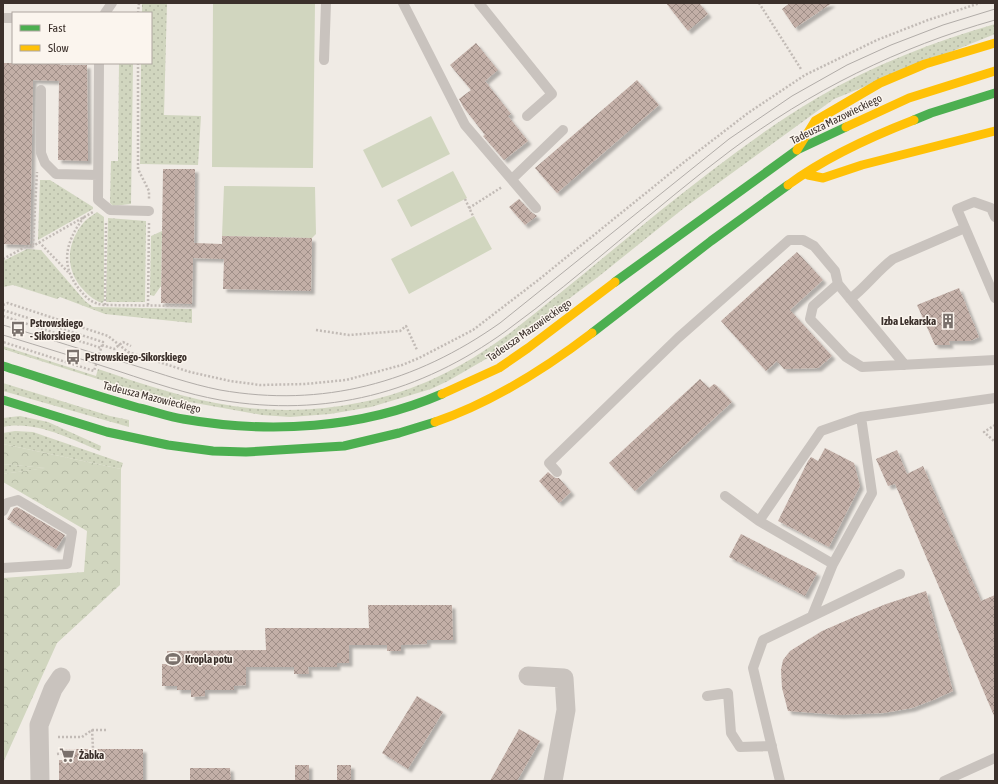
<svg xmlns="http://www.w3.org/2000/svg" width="998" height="784" font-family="'Asap Condensed',sans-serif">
<defs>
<pattern id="grass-dots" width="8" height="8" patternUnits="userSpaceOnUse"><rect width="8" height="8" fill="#d1d6bf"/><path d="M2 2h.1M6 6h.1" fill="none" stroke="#b4b8a4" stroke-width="1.8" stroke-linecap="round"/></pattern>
<pattern id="forest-crowns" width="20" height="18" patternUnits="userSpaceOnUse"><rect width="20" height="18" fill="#d1d6bf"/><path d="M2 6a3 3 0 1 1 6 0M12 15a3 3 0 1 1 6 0" fill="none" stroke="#b4b8a4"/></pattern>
<pattern id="building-cross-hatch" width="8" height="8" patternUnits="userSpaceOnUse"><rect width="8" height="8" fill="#c3afa7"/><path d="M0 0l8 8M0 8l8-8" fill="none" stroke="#a08f88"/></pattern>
<filter id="shadow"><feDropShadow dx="3.5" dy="3.5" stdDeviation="1" flood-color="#0004"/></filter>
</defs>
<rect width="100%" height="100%" fill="#f0ebe5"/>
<path fill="url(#grass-dots)" d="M 142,3 L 167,3 L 164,115 L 201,116 L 198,165 L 140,164 L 141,63 L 151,63 L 151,13 L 142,13 Z
M 995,24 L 995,34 L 834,99 L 684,208 L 598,277 L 498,352 L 448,381 L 431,389 L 371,407 L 330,414 L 290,417 L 262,415 L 162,397 L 123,387 L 3,349 L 3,346 L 96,376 L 98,369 C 142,384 187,399 233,406 C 300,416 373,407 435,378 C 462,366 486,350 510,333 C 561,293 610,252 660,211 C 711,171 761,131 817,98 C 873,65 933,42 995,24 Z
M 119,63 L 133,63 L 131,204 L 113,206 L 110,203 L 111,161 L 118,161 Z
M 40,180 L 50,180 L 93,207 L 93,209 L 38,240 Z
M 97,212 L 104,217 L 104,301 L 102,303 C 93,300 86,293 80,286 C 64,265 68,240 85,221 C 88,218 93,215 97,212 Z
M 108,218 L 146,221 L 145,302 L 106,302 Z
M 162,231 L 161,286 L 154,296 L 150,295 L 151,236 Z
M 27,249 L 41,250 L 85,301 L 93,307 L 192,309 L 192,323 L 105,314 L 60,297 L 57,299 L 13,285 L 3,287 L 3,261 Z
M 3,383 L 110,416 L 129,420 L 129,427 L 3,391 Z
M 20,416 L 48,422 L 101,446 L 100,451 C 71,439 35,420 3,427 L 3,418 Z
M 15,431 L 33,432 L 123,463 L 121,469 L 3,444 L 3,433 Z
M 3,464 L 47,468 L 3,474 Z"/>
<path fill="url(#forest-crowns)" d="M 3,444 L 121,469 L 120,585 L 57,643 L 3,763 L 3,578 L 84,572 L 87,531 L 3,482 L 3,474 L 45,468 L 3,464 Z"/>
<path fill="#d1d6bf" d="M 213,3 L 315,3 L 313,168 L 212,167 Z
M 431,116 L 450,154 L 382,188 L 363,150 Z
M 453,171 L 467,198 L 411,227 L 397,200 Z
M 224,186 L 315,187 L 316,234 L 312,238 L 222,236 Z
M 474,216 L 492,249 L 409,294 L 391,259 Z"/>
<path fill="url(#building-cross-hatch)" filter="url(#shadow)" d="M 666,3 L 699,3 L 708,14 L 688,31 Z
M 790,3 L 832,3 L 795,28 L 782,9 Z
M 476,43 L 498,70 L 485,81 L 511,114 L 508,116 L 528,141 L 504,160 L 483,136 L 485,135 L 464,108 L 459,99 L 471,90 L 450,65 Z
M 3,63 L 60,63 L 60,65 L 87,65 L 88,161 L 58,160 L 59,81 L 33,80 L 30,245 L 3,244 Z
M 637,80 L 659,105 L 557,193 L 535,168 Z
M 163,169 L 195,169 L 194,243 L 222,244 L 222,236 L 312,238 L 311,291 L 223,289 L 224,259 L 193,258 L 192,304 L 161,303 Z
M 519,199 L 531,212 L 537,216 L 525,225 L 509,207 Z
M 797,252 L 823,280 L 790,310 L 832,356 L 818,368 L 784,369 L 777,361 L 766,371 L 721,321 Z
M 959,288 L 979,337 L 970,341 L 949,341 L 950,345 L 935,345 L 917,305 Z
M 700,379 L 709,388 L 714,384 L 716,385 L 732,402 L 635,491 L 609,463 Z
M 825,448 L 854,463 L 860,486 L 829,547 L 778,521 L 808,461 L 811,457 L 818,461 Z
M 897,450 L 907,474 L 923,466 L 981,601 L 995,595 L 995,718 L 895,484 L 888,486 L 876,459 Z
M 548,472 L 555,478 L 559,478 L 571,492 L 559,503 L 539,481 Z
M 17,507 L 65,535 L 56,549 L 7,519 L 14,508 Z
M 741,534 L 817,573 L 805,596 L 729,557 Z
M 926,591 L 953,691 L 933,700 L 912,708 L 884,713 L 840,715 L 788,711 L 782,688 L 781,670 L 783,660 L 790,651 L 822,631 L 852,618 L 886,604 Z
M 368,605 L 452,605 L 453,640 L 427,640 L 427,644 L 401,645 L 401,651 L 387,651 L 387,645 L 349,645 L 349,663 L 337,663 L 337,667 L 308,667 L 309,674 L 294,674 L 294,667 L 246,667 L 246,685 L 234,686 L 234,690 L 205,690 L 205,696 L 191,697 L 191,690 L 177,690 L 177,686 L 162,686 L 162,664 L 167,664 L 167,651 L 266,650 L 265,628 L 369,628 Z
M 417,696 L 443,712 L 408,769 L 382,753 Z
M 519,729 L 540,741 L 517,781 L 490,781 Z
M 64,749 L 143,749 L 143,781 L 59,781 L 59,760 L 64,760 Z
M 295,765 L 309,765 L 309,781 L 295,781 Z
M 337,765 L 351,765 L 351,781 L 337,781 Z
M 190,768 L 230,768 L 231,781 L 190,781 Z"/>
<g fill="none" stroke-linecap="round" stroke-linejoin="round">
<path stroke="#c2bbb6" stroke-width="2.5" stroke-dasharray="2 2" stroke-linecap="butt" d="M 759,3 L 801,69
M 138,13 L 139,3
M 138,63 L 138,169 L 149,191 L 149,200
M 465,199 L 473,216
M 469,208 L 502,187
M 84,217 C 66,241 59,265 80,290 C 87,299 93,304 105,305 L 192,306
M 39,242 L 68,272
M 33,245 L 37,172
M 3,259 L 27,246 L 33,246 L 93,212
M 3,305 L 8,303 L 108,336 L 128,352 L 190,372 L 230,381 L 260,385 L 305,384 L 346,380 L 402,365 L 419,358 L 473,330 L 537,281 L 683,163 L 748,113 L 805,75 L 877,40 L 928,20 L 980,3
M 105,305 L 106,221
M 148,305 L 149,223
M 3,310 L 103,342 L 94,371 L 3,342
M 3,316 L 101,348
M 316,330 L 349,335 L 400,331 L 406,326 L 417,350
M 102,345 L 114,349 L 123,342 L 131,346
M 995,425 L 984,432 L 995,442
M 92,730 L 107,730
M 58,737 L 82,737 L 92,730 L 93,749
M 57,754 L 64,753"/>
<path stroke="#c9c3be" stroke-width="10" d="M 403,3 L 465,125 L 536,208
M 479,3 L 552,94 L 527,116
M 105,13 L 112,3
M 5,18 L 13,18
M 324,60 L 326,3
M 99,63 L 98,200 L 110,210 L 149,211
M 41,90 L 41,153 L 45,163 L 56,174 L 98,175
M 512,179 L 563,130
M 995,217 L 991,208 L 974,202 L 957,209 L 995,298
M 838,284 L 813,306 L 810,319 L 846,357 L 862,367 L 995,360
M 850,299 C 866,287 877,271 893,259 L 965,228
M 557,472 L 549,463 L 678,338 L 789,240 L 803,240 L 814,246 L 835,271 L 838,284 L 905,365
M 725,496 L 759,521 L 833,564 L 872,493 L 861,417
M 3,511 L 7,503 L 18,500 L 72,532 L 67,564 L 3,568
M 759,521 L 821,431 L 861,417 L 995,398
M 812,616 L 833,564
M 707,696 L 728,693 L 731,733 L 740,747 L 772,746
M 780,781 L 753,668 L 763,640 L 900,574
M 944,781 L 995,758"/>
<path stroke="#c9c3be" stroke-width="19" d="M 528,676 L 564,678 L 566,710 L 553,781
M 40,781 L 39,725 L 53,689 L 61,677"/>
<path stroke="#4caf50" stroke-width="9" d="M 914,120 L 931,113 L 995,93
M 615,282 L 797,150 L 846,127
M 592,333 L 711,241 L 788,185
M 3,366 C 48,380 93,395 139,408 C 154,411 168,417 183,419 C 269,434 361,429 442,394
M 3,400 L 107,432 L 168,445 L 213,451 L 246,452 L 344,446 L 399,433 L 435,422"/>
<path stroke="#ffc107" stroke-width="9" d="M 846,127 L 909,98 L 995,71
M 797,150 L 815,121 L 880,83 L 925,64 L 995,43
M 808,175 L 823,178 L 862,165 L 995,131
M 788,185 C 826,157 870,137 914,120
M 442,394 L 499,368 L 528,348 L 615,282
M 435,422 C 491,403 546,368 592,333"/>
<path stroke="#b1aca8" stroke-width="1" d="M 3,325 C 46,338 89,352 133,365 C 162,374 190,384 220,390 C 323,408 415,383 500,323 L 729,139 L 792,96 L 847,65 L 891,45 L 943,25 L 995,9
M 3,335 C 42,347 82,359 121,372 C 154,383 187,394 220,400 C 326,418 420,393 506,331 C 584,274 654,208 730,151 C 810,91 899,47 995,20"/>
</g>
<defs>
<g id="building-bare" transform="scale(1.2)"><path d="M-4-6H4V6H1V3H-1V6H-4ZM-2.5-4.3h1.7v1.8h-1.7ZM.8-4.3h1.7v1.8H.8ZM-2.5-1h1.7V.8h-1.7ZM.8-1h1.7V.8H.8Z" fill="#7a716c" stroke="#fbf5ee" stroke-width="2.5" paint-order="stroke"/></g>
<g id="bus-bare" transform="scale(1.2)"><path d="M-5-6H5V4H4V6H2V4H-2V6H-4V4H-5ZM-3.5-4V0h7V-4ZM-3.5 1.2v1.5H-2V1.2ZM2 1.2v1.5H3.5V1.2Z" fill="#7a716c" stroke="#fbf5ee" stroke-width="2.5" paint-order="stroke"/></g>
<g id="stadium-bare" transform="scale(1.2)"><path d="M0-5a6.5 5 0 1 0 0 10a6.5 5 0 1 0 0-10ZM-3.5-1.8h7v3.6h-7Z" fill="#7a716c" stroke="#fbf5ee" stroke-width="2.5" paint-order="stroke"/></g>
<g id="supermarket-bare" transform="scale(1.2)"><path d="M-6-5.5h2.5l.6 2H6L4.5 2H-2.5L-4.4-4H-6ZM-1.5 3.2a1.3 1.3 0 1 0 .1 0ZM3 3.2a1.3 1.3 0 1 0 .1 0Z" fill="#7a716c" stroke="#fbf5ee" stroke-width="2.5" paint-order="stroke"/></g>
</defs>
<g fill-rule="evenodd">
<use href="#building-bare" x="948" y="321"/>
<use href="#bus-bare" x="18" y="329"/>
<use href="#bus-bare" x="73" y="357"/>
<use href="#stadium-bare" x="173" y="659"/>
<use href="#supermarket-bare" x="67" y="755"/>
</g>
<g text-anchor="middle" stroke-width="3" stroke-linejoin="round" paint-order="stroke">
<g font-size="11" fill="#3b302b" stroke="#fbf5ee">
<text transform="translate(836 119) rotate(-26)" y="4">Tadeusza Mazowieckiego</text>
<text transform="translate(529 330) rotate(-35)" y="4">Tadeusza Mazowieckiego</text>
<text transform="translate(152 397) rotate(14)" y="4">Tadeusza Mazowieckiego</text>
</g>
<g font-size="11" font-weight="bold" fill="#3b302b" stroke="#fbf5ee" text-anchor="start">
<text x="936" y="325" text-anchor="end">Izba Lekarska</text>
<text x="30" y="327">Pstrowskiego<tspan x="30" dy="13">- Sikorskiego</tspan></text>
<text x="85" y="361">Pstrowskiego-Sikorskiego</text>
<text x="185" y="663">Kropla potu</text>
<text x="79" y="759">Żabka</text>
</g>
</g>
<rect width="998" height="784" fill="none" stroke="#3b302b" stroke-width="8"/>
<rect x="12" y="12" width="140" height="52" fill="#fbf5ee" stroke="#aea6a0"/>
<rect x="20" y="25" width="20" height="6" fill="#4caf50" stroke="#aea6a0"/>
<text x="48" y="32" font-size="12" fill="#3b302b">Fast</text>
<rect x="20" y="45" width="20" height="6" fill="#ffc107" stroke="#aea6a0"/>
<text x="48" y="52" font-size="12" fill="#3b302b">Slow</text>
</svg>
